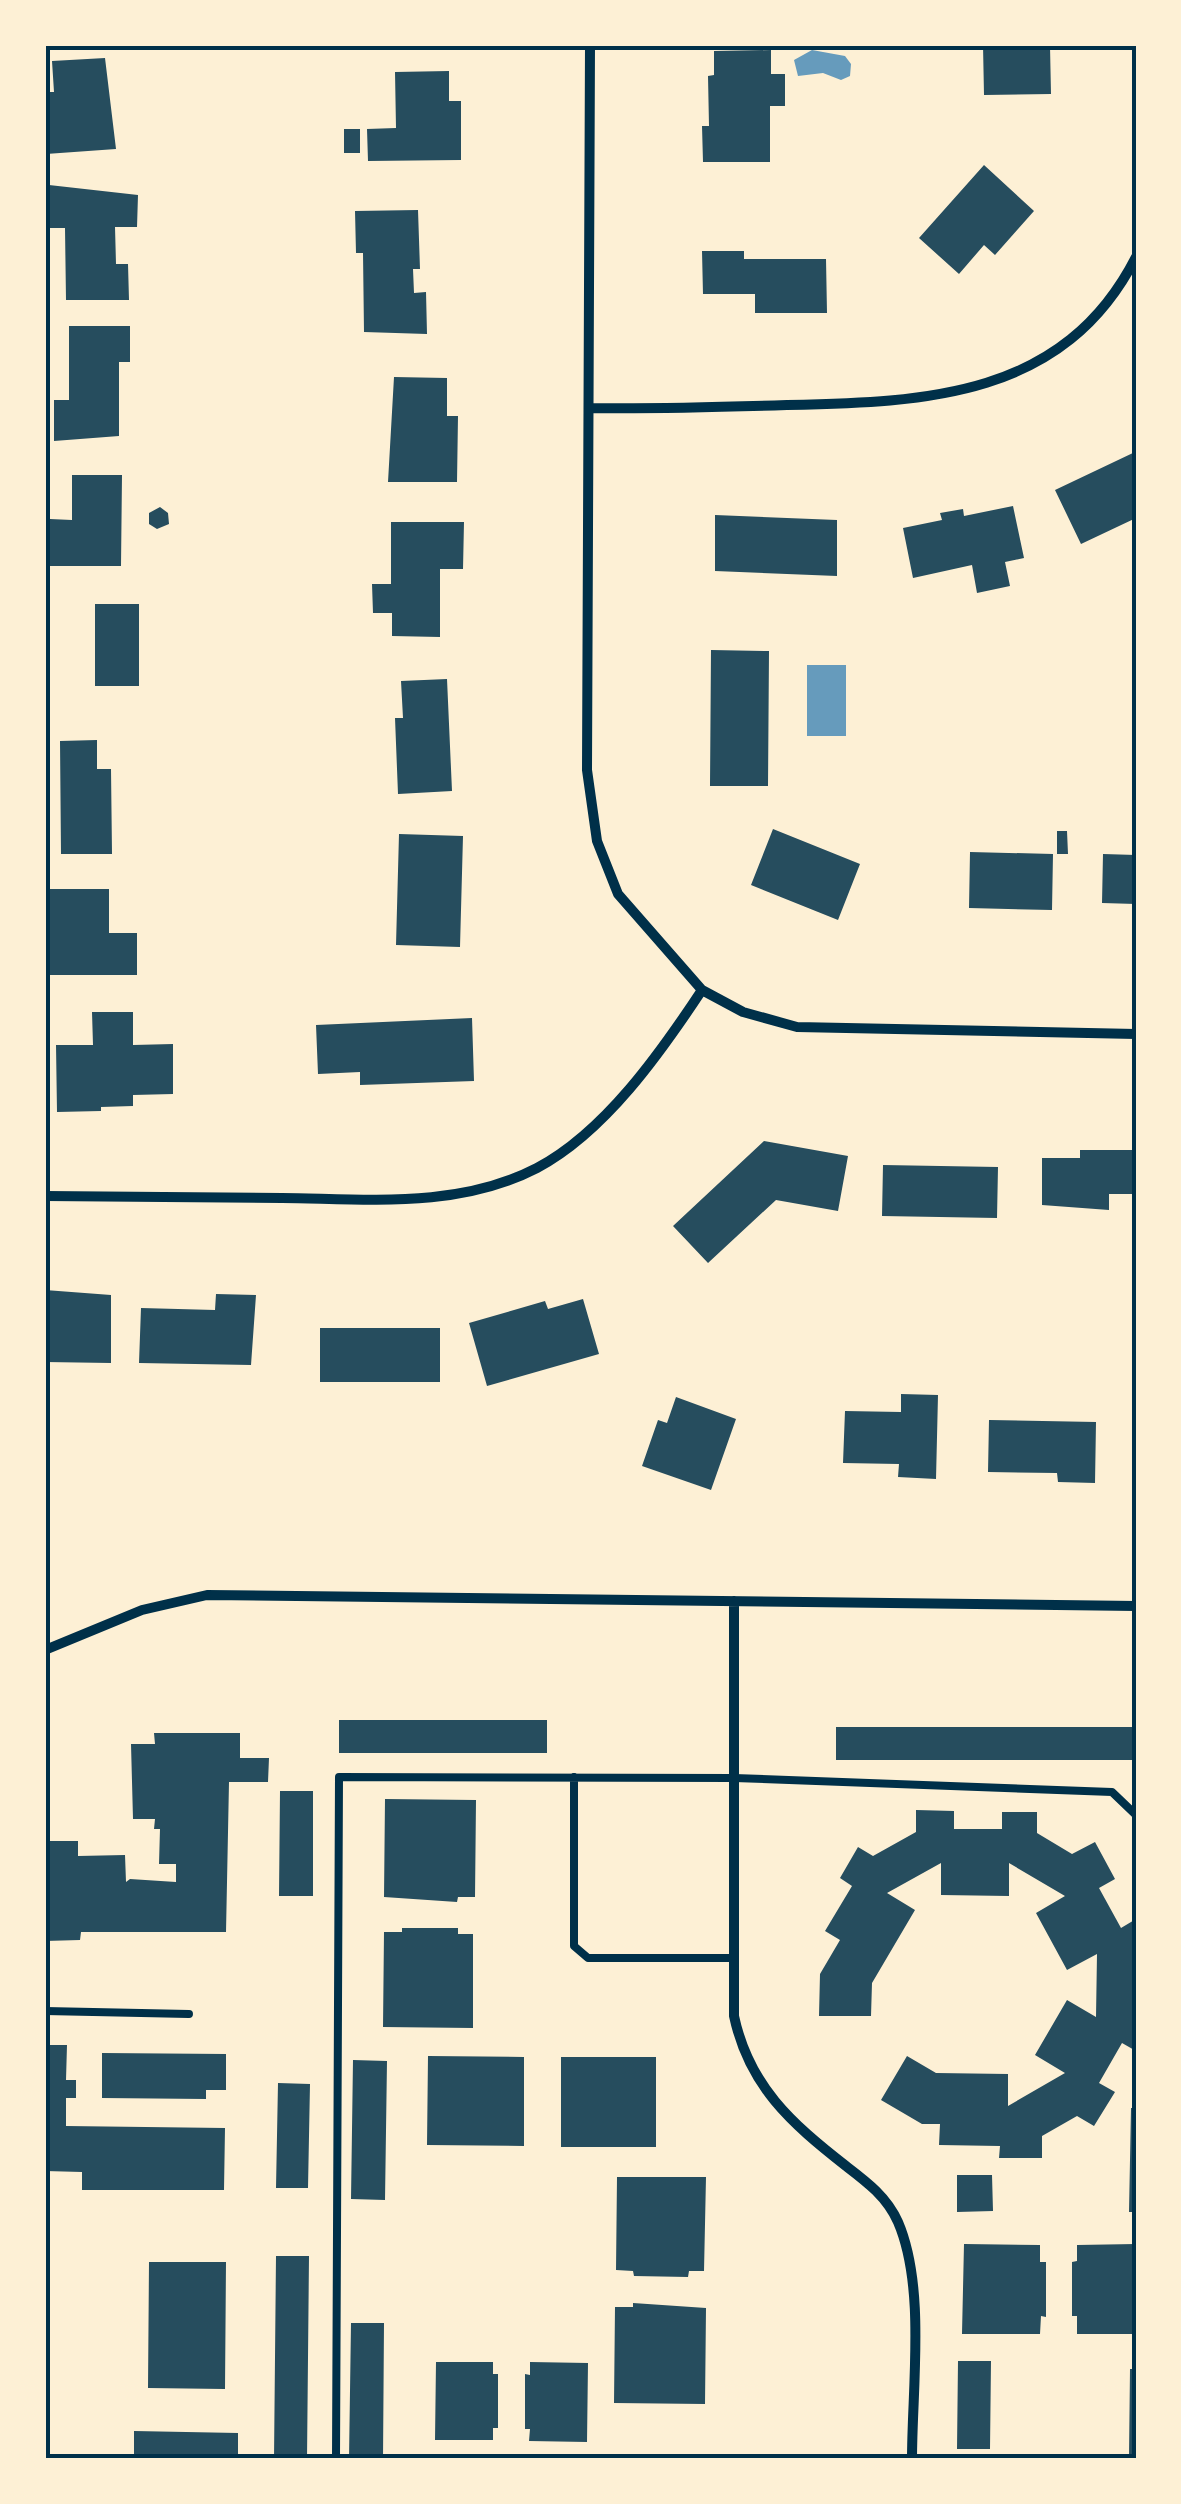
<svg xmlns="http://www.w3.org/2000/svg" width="1181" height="2504" font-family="'Roboto Serif',serif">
<rect width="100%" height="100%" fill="#fdf0d5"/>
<path fill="#669bbc" d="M 812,50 L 845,56 L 851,64 L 850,76 L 841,80 L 823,73 L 798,76 L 794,60 Z
M 807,665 L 846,665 L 846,736 L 807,736 Z"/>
<path fill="#264d5e" d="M 983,45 L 1050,46 L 1051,94 L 984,95 Z
M 771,50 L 771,74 L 785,74 L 785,106 L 770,106 L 770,162 L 703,162 L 702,126 L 709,126 L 708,76 L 714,75 L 714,51 Z
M 105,58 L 116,149 L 46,154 L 45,92 L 54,92 L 52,61 Z
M 449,71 L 449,101 L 461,101 L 461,160 L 368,161 L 367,129 L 396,128 L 395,72 Z
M 344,129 L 360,129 L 360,153 L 344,153 Z
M 984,165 L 1034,211 L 995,255 L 984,245 L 959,274 L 919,238 Z
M 49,185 L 138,195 L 137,227 L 115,227 L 116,264 L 128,264 L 129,300 L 66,300 L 65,228 L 50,228 Z
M 418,210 L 420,269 L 413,269 L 414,293 L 426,292 L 427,334 L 364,332 L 363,253 L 356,253 L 355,211 Z
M 702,251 L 744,251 L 744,259 L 826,259 L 827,313 L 755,313 L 755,294 L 703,294 Z
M 69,326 L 130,326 L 130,362 L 119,362 L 119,436 L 54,441 L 54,400 L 69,400 Z
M 394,377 L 447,378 L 447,416 L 458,416 L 457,482 L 388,482 Z
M 1135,452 L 1136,518 L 1081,544 L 1055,490 Z
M 72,475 L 122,475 L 121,566 L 50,566 L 50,519 L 72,520 Z
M 1013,506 L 1024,558 L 1005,562 L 1010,586 L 977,593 L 972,565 L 913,578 L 903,528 L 942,520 L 940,513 L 963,509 L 964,516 Z
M 160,507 L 168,513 L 169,524 L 157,529 L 149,524 L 149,513 Z
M 715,515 L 837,520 L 837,576 L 715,571 Z
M 391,522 L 464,522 L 463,569 L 440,569 L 440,637 L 392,636 L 392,613 L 373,613 L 372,584 L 391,584 Z
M 95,604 L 139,604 L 139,686 L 95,686 Z
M 711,650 L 769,651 L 768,786 L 710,786 Z
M 447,679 L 452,791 L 398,794 L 395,718 L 403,718 L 401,681 Z
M 97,740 L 97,769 L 111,769 L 112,854 L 61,854 L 60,741 Z
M 773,829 L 860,864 L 838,920 L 751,885 Z
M 1057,831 L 1067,831 L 1068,854 L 1057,854 Z
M 399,834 L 463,836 L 460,947 L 396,945 Z
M 970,852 L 1053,854 L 1052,910 L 969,908 Z
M 1103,854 L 1136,855 L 1136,904 L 1102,903 Z
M 48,889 L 109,889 L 109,933 L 137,933 L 137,975 L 49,975 Z
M 92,1012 L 133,1012 L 133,1045 L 173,1044 L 173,1094 L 133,1095 L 133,1106 L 101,1107 L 101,1111 L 57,1112 L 56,1045 L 93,1045 Z
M 472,1018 L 474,1081 L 360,1085 L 360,1072 L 318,1074 L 316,1025 Z
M 764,1141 L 848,1156 L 838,1211 L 776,1200 L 708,1263 L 673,1226 Z
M 1080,1150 L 1136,1150 L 1136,1194 L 1109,1194 L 1109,1210 L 1042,1205 L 1042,1158 L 1080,1158 Z
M 883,1165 L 998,1167 L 997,1218 L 882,1216 Z
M 45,1290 L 111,1295 L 111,1363 L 45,1362 Z
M 216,1294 L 256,1295 L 251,1365 L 139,1363 L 141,1308 L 215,1310 Z
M 583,1299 L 599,1354 L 487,1386 L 469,1323 L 545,1301 L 548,1309 Z
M 320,1328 L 440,1328 L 440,1382 L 320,1382 Z
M 901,1394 L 938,1395 L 936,1479 L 898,1477 L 899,1464 L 843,1463 L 845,1411 L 901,1412 Z
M 676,1397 L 736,1419 L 711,1490 L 642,1466 L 658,1420 L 667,1423 Z
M 989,1420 L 1096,1422 L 1095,1483 L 1058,1482 L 1057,1473 L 988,1472 Z
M 339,1720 L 547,1720 L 547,1753 L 339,1753 Z
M 836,1727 L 1136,1727 L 1136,1760 L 836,1760 Z
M 154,1733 L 240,1733 L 240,1758 L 269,1758 L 268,1782 L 229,1782 L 226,1932 L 81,1932 L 80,1940 L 45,1941 L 45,1841 L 78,1841 L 78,1856 L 125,1855 L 126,1882 L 130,1879 L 176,1882 L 176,1864 L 159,1864 L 160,1829 L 154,1829 L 155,1819 L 133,1819 L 131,1744 L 155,1744 Z
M 280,1791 L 313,1791 L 313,1896 L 279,1896 Z
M 385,1799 L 476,1800 L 475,1897 L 458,1897 L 457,1902 L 384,1897 Z
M 916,1810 L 954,1811 L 954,1829 L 1002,1829 L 1002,1812 L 1037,1812 L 1037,1833 L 1072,1854 L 1095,1842 L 1115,1879 L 1099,1888 L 1121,1928 L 1136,1919 L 1136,2051 L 1122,2043 L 1099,2083 L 1115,2092 L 1094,2126 L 1077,2116 L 1042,2136 L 1042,2158 L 999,2158 L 1000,2146 L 939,2145 L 940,2124 L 922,2124 L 881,2100 L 907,2056 L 936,2073 L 1008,2074 L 1008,2106 L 1065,2073 L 1035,2055 L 1067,2000 L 1096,2017 L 1097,1954 L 1067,1970 L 1036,1913 L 1065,1896 L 1009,1863 L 1009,1896 L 941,1895 L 941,1863 L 887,1893 L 915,1910 L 872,1983 L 871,2016 L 819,2016 L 820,1974 L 840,1940 L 825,1931 L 852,1886 L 840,1878 L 858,1847 L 873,1856 L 916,1832 Z
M 402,1928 L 458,1928 L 458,1934 L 473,1934 L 473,2028 L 383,2027 L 384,1932 L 402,1932 Z
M 45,2045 L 67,2045 L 66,2080 L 76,2080 L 76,2098 L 66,2098 L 66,2126 L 225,2128 L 224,2190 L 82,2190 L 82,2172 L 45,2171 Z
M 102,2053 L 226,2054 L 226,2090 L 206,2090 L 206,2099 L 102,2098 Z
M 428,2056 L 524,2057 L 524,2146 L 427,2145 Z
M 561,2057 L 656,2057 L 656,2147 L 561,2147 Z
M 353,2060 L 387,2061 L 385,2200 L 351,2199 Z
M 278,2083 L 310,2084 L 308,2188 L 276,2188 Z
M 1131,2108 L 1136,2108 L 1136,2212 L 1129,2212 Z
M 957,2175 L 992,2175 L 993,2211 L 957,2212 Z
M 617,2177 L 706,2177 L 704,2271 L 689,2271 L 688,2277 L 634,2276 L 633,2271 L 616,2270 Z
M 964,2244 L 1040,2245 L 1040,2262 L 1046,2262 L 1046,2317 L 1041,2316 L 1040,2334 L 962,2334 Z
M 1136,2244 L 1136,2334 L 1077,2334 L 1077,2316 L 1072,2316 L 1072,2262 L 1077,2261 L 1077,2245 Z
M 276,2256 L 309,2256 L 307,2459 L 274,2459 Z
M 149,2262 L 226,2262 L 225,2389 L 148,2388 Z
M 633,2303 L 706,2308 L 705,2404 L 614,2403 L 615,2307 L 633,2307 Z
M 351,2323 L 384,2323 L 383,2459 L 349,2459 Z
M 958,2361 L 991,2361 L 990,2449 L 957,2449 Z
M 436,2362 L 493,2362 L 493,2374 L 498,2374 L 498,2428 L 493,2428 L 493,2440 L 435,2440 Z
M 530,2362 L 588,2363 L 587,2442 L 529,2441 L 530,2429 L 525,2429 L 525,2374 L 530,2375 Z
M 1130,2369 L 1136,2369 L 1136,2457 L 1129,2457 Z
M 134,2431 L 238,2433 L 238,2459 L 134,2459 Z"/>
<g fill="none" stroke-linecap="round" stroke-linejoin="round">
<path stroke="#003049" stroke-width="8" d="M 574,1777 L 574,1946 L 588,1958 L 734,1958
M 45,2011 L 189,2014
M 336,2459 L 339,1777 L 734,1778 L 1112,1792 L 1136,1815"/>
<path stroke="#003049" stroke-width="10" d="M 590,45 L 587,770 L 597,841 L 618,894 L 702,990 L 743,1012 L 797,1027 L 1136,1034
M 590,408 C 656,409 722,407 787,405 C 926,402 1064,398 1136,257
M 45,1196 C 124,1197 203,1197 282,1198 C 368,1199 458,1209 537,1168 C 605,1132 661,1052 702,990
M 734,1601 L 734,2016 C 749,2086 791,2123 846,2166 C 867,2182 887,2197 898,2222 C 926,2287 912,2388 912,2459
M 45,1650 L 142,1610 L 207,1595 L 1136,1606"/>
</g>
<rect width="1181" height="2504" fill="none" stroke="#fdf0d5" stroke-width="95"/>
<rect x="48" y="48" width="1086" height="2408" fill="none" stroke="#003049" stroke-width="4"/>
</svg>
